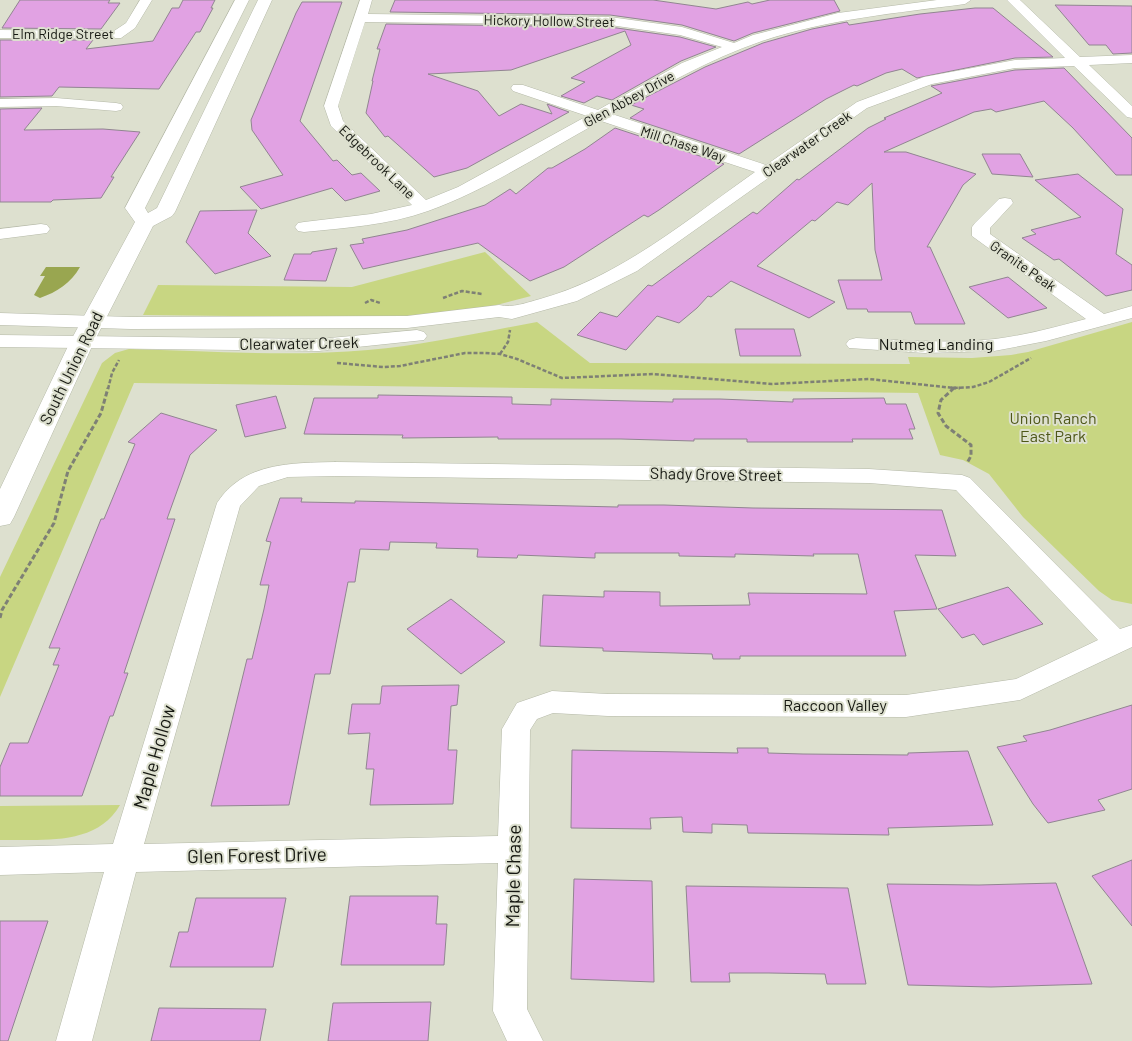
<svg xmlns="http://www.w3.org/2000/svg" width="1132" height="1041" font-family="Barlow,sans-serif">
<rect width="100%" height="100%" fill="#dde0cf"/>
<path fill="#c8d682" d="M 485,252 L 531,296 L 485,308 L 390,318 L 143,315 L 158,285 L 352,287 Z
M 537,322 L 590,363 L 910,364 L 908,357 L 972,358 L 1011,355 L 1028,352 L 1132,322 L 1132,604 L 1112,600 L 1099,591 L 1023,517 L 989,474 L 963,460 L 940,455 L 918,393 L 134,383 L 0,697 L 0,577 L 102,363 L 115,353 L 129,349 C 207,351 291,357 368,350 C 426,345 481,332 537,322 Z
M 120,805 C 96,847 41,839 0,840 L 0,806 Z"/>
<path fill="#99a650" d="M 46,267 L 80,267 C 71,283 57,292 40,298 L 34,295 L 45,276 L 40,276 Z"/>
<path fill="#e1a2e3" stroke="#918591" d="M 20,0 L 110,0 L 108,3 L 120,3 L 101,29 L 2,28 Z
M 183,0 L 215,0 L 211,8 L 213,8 L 200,32 L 196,32 L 159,89 L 59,87 L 52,96 L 0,97 L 0,40 L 93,40 L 86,49 L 153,41 L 172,8 L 179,8 Z
M 395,0 L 653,0 L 716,9 L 748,2 L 752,4 L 770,0 L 834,0 L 840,11 L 753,33 L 734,41 L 682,25 L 610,15 L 390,12 Z
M 302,2 L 342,2 L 300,121 L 333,161 L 337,160 L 352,175 L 361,173 L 380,191 L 345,201 L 332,188 L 261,209 L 240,187 L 283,175 L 252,130 L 251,120 L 296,13 Z
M 1055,5 L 1132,6 L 1132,53 L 1113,54 L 1106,45 L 1089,45 Z
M 975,8 L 993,8 L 1053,57 L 1015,58 L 917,78 L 902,69 L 886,73 L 857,86 L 854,85 L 826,99 L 739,154 L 630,118 L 644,109 L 631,105 L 705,67 L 763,43 L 812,29 L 847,22 L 849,25 L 920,14 Z
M 386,24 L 610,27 L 680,37 L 716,47 L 681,61 L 612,100 L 597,96 L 584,103 L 561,96 L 585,82 L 571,78 L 631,45 L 625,31 L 511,70 L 428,74 L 478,91 L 499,116 L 521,104 L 552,114 L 547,104 L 569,112 L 467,168 L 434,177 L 388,136 L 385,137 L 366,113 L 373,81 L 372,81 L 380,49 L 377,49 Z
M 1064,68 L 1132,138 L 1132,175 L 1116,175 L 1073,128 L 1044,101 L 996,112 L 991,109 L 974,112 L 884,152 L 906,152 L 976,174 L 963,185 L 927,247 L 930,247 L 965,324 L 915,324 L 911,312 L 868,312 L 867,309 L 847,309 L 838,280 L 882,280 L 875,250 L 872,183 L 848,205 L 837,202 L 815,221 L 812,220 L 757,266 L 835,302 L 809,318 L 731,281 L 711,297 L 708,296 L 697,308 L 679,323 L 657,316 L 626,350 L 577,335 L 600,312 L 617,317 L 648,285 L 652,286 L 753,212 L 757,214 L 797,179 L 799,180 L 868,128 L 886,119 L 884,118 L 942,93 L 931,86 L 1015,70 Z
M 42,108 L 24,130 L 103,129 L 140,132 L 111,177 L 114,177 L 101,198 L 53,200 L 51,202 L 0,202 L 0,109 Z
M 615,128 L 724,164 L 659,210 L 648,217 L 644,215 L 564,267 L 530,281 L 478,243 L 363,269 L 350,245 L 364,243 L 362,239 L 407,230 L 485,205 L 510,189 L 516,194 L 548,168 L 552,168 L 585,149 Z
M 982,154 L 1020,154 L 1033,177 L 992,174 Z
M 1078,174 L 1123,209 L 1116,254 L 1132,265 L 1132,290 L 1106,296 L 1059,259 L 1054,260 L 1022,238 L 1036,234 L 1031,230 L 1081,217 L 1035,180 Z
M 257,210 L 248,233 L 271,256 L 215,274 L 186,242 L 200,211 Z
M 337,248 L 326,281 L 284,280 L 294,254 L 311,254 L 312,252 Z
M 1008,277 L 1047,308 L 1008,318 L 969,287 Z
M 735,329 L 794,329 L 801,356 L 740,356 Z
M 378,395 L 512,397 L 512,404 L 551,405 L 551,399 L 673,402 L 673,399 L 720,399 L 793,402 L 793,399 L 884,398 L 886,404 L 906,404 L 915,429 L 909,429 L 913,439 L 852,439 L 853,442 L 747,442 L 747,439 L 694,439 L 694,441 L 621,439 L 498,439 L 498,437 L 402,438 L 403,435 L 304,434 L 314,398 L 378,398 Z
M 276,396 L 286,428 L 245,437 L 236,405 Z
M 161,413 L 217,430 L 190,455 L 167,519 L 175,519 L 124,673 L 128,673 L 113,716 L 110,716 L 82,796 L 0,796 L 0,767 L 10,743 L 28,743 L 59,665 L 53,665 L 60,648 L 49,648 L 101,519 L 104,519 L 135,444 L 128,442 Z
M 280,498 L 302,498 L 301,502 L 355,503 L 355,501 L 618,507 L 618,505 L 664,505 L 753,508 L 942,510 L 956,556 L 915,555 L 937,609 L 894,611 L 906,656 L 740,656 L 740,659 L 713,659 L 712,654 L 603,651 L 603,648 L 540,646 L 543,595 L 604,597 L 604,591 L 660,592 L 660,606 L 750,605 L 748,593 L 867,594 L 858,554 L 813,554 L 814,556 L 735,554 L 735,557 L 679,556 L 679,553 L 595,553 L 595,558 L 518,555 L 517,558 L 477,557 L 478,549 L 436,548 L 437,543 L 390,542 L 389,550 L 360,549 L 355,582 L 348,582 L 330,674 L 315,674 L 289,805 L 211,806 L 247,659 L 252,659 L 264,609 L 269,585 L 260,585 L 271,542 L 266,541 Z
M 1008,587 L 1043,624 L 983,645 L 974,634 L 962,638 L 938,609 Z
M 451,599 L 505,642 L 461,674 L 407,629 Z
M 459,685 L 457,705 L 451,706 L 448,750 L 457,750 L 453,804 L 370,805 L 374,769 L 366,769 L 370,733 L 348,734 L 352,704 L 380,704 L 382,686 Z
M 1132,705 L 1132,789 L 1098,800 L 1105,810 L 1048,823 L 1033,804 L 997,747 L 1027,741 L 1023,736 L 1050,730 Z
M 737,748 L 768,748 L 768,753 L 803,754 L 908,755 L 908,753 L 968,751 L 993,825 L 888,828 L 889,835 L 748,833 L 747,825 L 712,824 L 712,833 L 683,832 L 682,817 L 650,818 L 651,829 L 571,828 L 572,750 L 738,753 Z
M 1132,860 L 1132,926 L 1092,876 Z
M 574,879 L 652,881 L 654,982 L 571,979 Z
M 1056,883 L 1092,984 L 991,987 L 908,985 L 887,884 L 979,885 Z
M 686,886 L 848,888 L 866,984 L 827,984 L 825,974 L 769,973 L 729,973 L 730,982 L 691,982 Z
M 350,896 L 438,896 L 436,924 L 447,924 L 444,965 L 341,965 Z
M 196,898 L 286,898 L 273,967 L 170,967 L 179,932 L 188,932 Z
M 0,921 L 48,921 L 8,1041 L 0,1041 Z
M 431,1002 L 428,1041 L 328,1041 L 333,1003 Z
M 159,1008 L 266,1009 L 260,1041 L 151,1041 Z"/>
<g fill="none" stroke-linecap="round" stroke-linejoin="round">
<g stroke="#b5b9a8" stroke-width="1">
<path id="minor" d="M 140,0 L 152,0 L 135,28 L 121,38 L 0,38 L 0,30 L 114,31 L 126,23 Z
M 360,0 L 372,0 L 368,14 L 610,17 L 682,27 L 734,43 L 753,35 L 838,13 L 937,0 L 971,0 L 965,4 C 897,13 828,19 762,41 C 709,59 661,87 612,114 L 766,165 L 857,102 L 924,77 L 1015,60 L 1065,58 L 1007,0 L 1020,0 L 1080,57 L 1132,55 L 1132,63 L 1089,65 L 1132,106 L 1132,118 L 1127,117 L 1074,66 L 1015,68 L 932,84 L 867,108 L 637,271 L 577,301 L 512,319 L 499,317 L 407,328 L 131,329 L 0,325 L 0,313 L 131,317 L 407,316 L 499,305 C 514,308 525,303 540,299 C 620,277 688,219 755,172 L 601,121 C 544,152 489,189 428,211 C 389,225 345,228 304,232 L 298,231 L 295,227 L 298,223 L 304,222 L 371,214 L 412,205 L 331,126 L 324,106 ZM 365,22 L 610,25 L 680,35 L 722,47 L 682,63 L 598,110 L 523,85 L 513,85 L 511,88 L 513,91 L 587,116 L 458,187 L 426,200 L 343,121 L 338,106 Z
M 56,98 L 116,103 L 121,104 L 123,107 L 121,110 L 116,111 L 56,106 L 0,107 L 0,99 Z
M 1005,198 L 1011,199 L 1013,203 L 990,228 L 990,234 L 1104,314 L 1132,306 L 1132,318 L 1046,341 L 994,351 L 925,353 L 849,348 L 846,344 L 849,340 L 856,338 C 902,340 949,344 995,339 C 1026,335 1056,327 1086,319 L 972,236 L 972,227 L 975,223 L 999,199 Z
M 41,224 L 47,225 L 50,229 L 47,233 L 0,239 L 0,229 Z
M 417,330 L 424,332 L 427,336 L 424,340 L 319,351 L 0,347 L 0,335 L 319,339 Z
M 335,462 L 869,469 L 962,475 L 970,478 L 1120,629 L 1132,625 L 1132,647 L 1020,700 L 906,717 L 608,716 L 553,713 L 537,719 L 530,730 L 527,1009 L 543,1041 L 507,1041 L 493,1011 L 498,863 L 136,872 L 92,1041 L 56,1041 L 104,872 L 0,875 L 0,847 L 113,844 L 217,503 C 243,462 292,463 335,462 ZM 335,476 L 869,483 L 956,490 L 1098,640 L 1016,679 L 906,695 L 608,694 L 552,691 L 517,703 L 502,729 L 498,836 L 144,844 L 240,506 L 259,486 L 288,477 Z"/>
</g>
<g stroke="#b5b9a8" stroke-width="1">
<path id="tertiary" d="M 235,0 L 249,0 L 145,208 L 148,213 L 157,208 L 258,0 L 272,0 L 175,212 L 172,216 L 153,226 L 94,342 L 14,517 L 10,524 L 0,526 L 0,489 L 70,342 L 135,222 L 125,208 Z"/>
</g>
<path stroke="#7e8075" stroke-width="2.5" stroke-dasharray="4 2" stroke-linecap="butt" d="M 443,298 L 462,291 L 482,294
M 365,303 L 371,300 L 380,303
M 500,354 L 508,342 L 510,330
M 337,363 L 383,367 L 400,366 L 465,353 L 484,353 L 500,354 L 517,359 L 562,378 L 653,374 L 772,384 L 869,379 L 954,388 L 973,387 L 989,382 L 1031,358
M 108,389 L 112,373 L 119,360"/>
<path stroke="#7e8075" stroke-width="3" stroke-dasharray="5 2.5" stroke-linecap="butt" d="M 951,388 L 960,388
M 954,388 L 941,400 L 938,413 L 946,426 L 971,445 L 971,456 L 967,463
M 0,618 L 2,610 L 54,523 L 68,471 L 101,413 L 108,388"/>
<use href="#minor" fill="#fff" fill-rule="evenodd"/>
<use href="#tertiary" fill="#fff" fill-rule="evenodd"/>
</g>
<g text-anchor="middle" stroke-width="4" stroke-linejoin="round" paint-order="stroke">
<g font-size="14" fill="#161812" stroke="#dde0cf">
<text transform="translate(549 21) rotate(1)" y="5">Hickory Hollow Street</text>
<text x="63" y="39">Elm Ridge Street</text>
<text transform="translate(629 99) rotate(-29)" y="5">Glen Abbey Drive</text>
<text transform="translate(683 144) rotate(18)" y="5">Mill Chase Way</text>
<text transform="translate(807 144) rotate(-35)" y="5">Clearwater Creek</text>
<text transform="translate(377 162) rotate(44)" y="5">Edgebrook Lane</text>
<text transform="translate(1023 266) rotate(35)" y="5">Granite Peak</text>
</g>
<g font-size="16" fill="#161812" stroke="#dde0cf">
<text transform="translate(299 343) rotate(-1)" y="6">Clearwater Creek</text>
<text x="936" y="350">Nutmeg Landing</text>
<text transform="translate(71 368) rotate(-64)" y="6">South Union Road</text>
<text transform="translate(716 474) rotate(1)" y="6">Shady Grove Street</text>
<text x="835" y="711">Raccoon Valley</text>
</g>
<g font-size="16" fill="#4e5718" stroke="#dde0cf">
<text x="1053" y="424">Union Ranch<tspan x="1053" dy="18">East Park</tspan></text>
</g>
<g font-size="19" fill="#161812" stroke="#dde0cf">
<text transform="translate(154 757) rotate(-74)" y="7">Maple Hollow</text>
<text transform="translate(257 855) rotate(-1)" y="7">Glen Forest Drive</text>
<text transform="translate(513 876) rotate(-89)" y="7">Maple Chase</text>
</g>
</g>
</svg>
